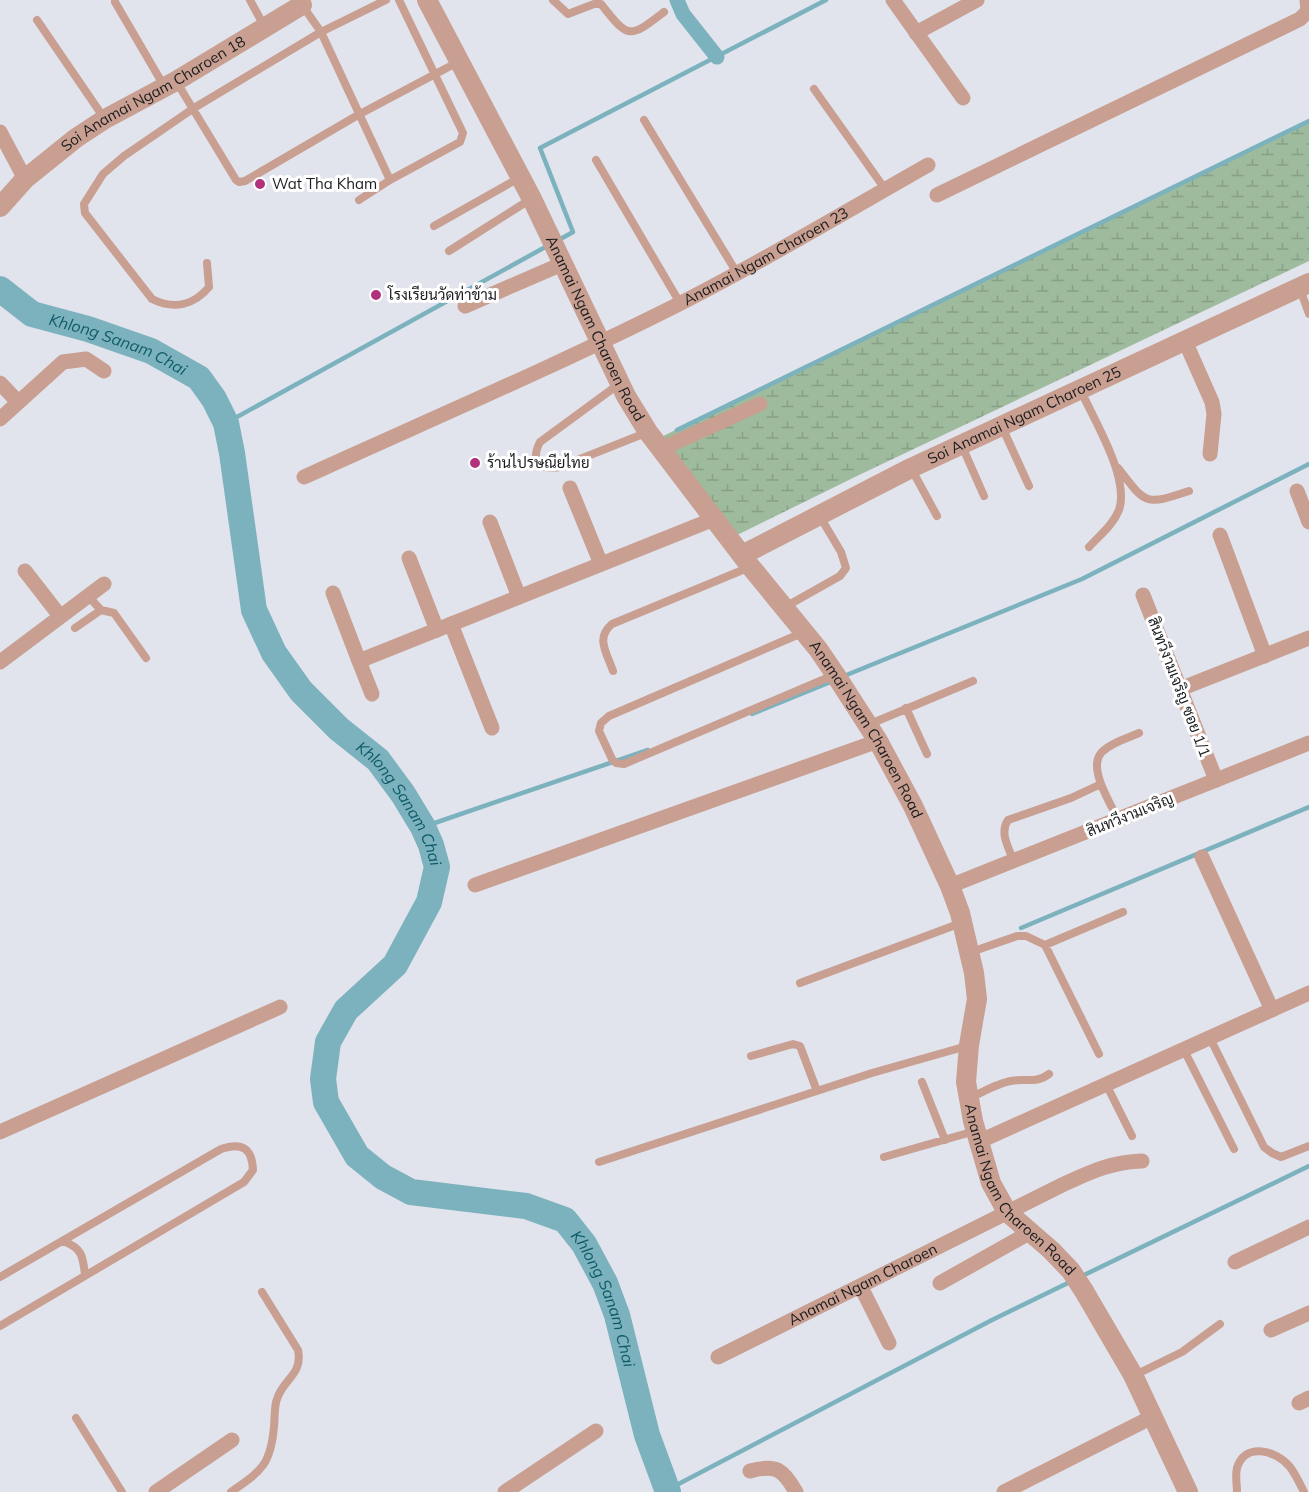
<svg xmlns="http://www.w3.org/2000/svg" width="1309" height="1492" font-family="Mulish,Sarabun,sans-serif">
<defs>
<pattern id="wetland-marsh" width="20" height="14" patternUnits="userSpaceOnUse" patternTransform="scale(1.5)"><rect width="20" height="14" fill="#9ebb9d"/><path d="M1 5h8M5 5V1M11 12h8M15 12V8" fill="none" stroke="#88a087"/></pattern>
</defs>
<rect width="100%" height="100%" fill="#e1e3ed"/>
<path fill="url(#wetland-marsh)" d="M 1309,121 L 1309,261 L 859,475 L 729,539 L 653,441 Z"/>
<g fill="none" stroke-linecap="round" stroke-linejoin="round">
<path stroke="#7bb2bd" stroke-width="4.5" d="M 557,241 L 573,232 L 540,148 L 826,0
M 226,423 L 549,245
M 677,430 L 1309,121
M 844,676 L 1082,579 L 1309,464
M 752,714 L 833,681
M 423,827 L 648,750
M 1021,928 L 1309,807
M 1080,1277 L 1309,1166
M 667,1490 L 992,1320 L 1072,1281"/>
<path stroke="#7bb2bd" stroke-width="15" d="M 677,0 L 683,14 L 717,57"/>
<path stroke="#7bb2bd" stroke-width="26" id="s1" d="M 0,289 L 32,314 L 88,329 L 151,351 L 199,378 L 214,399 L 226,423 L 232,453 L 254,610 L 274,653 L 301,691 L 339,729 L 378,760 L 403,794 L 423,827 L 431,845 L 437,867 L 429,902 L 395,965 L 346,1010 L 328,1042 L 323,1079 L 326,1102 L 357,1156 L 383,1177 L 411,1192 L 526,1206 L 565,1220 L 584,1244 L 605,1283 L 617,1315 L 647,1435 L 668,1492"/>
<path stroke="#c89f90" stroke-width="8" d="M 250,0 L 264,26
M 553,0 L 568,14 L 594,4 L 601,4 C 629,40 630,38 664,12
M 115,2 L 164,86
M 302,5 L 321,32 L 390,180
M 37,20 L 104,118
M 176,81 L 236,180 L 239,182 L 245,181 L 358,115 L 458,62
M 814,89 L 885,189
M 644,120 L 737,273
M 596,160 L 680,303
M 359,200 L 390,180 L 460,142 L 463,133 L 399,0
M 434,226 L 519,178
M 449,251 L 531,199
M 207,263 L 209,287 C 194,305 174,310 152,299 L 85,213 L 84,204 L 103,174 L 124,156 L 194,108 L 321,32 L 386,0
M 1300,289 L 1309,314
M 619,384 L 540,442 C 530,461 540,470 560,467 L 648,432
M 1081,391 C 1094,420 1130,478 1119,510 C 1113,525 1100,535 1089,547
M 1002,427 L 1029,486
M 962,446 L 984,496
M 1118,468 C 1146,504 1144,506 1189,491
M 912,470 L 937,516
M 88,596 L 101,610 L 114,613 L 146,658
M 785,607 L 840,576 L 846,568 L 841,552 L 819,515
M 75,628 L 101,610
M 802,633 L 609,716 L 601,723 L 599,731 L 612,759 L 616,763 L 624,764 L 834,675
M 613,671 C 607,653 595,638 612,624 L 750,567
M 906,708 L 927,754
M 870,724 L 973,681
M 1118,819 C 1110,803 1088,768 1101,753 C 1110,743 1128,738 1139,733
M 1014,862 C 1009,848 999,833 1008,820 L 1071,798 L 1101,784
M 1045,945 L 1099,1054
M 971,952 L 1017,936 L 1026,936 L 1045,945 L 1123,912
M 800,983 L 961,923
M 1210,1038 L 1264,1147 L 1272,1153 L 1281,1157 L 1309,1146
M 1184,1050 L 1234,1149
M 751,1056 L 793,1044 L 800,1046 L 817,1091
M 922,1082 L 945,1140
M 1107,1086 L 1132,1136
M 970,1098 C 983,1092 998,1083 1011,1081 C 1026,1078 1036,1084 1049,1074
M 884,1157 L 975,1131
M 599,1162 L 872,1073 L 967,1046
M 63,1241 C 82,1248 83,1256 85,1275
M 0,1277 L 221,1149 C 242,1142 252,1148 253,1170 L 244,1182 L 0,1326
M 1135,1375 L 1182,1352 L 1220,1324
M 76,1418 L 122,1492
M 231,1492 C 261,1471 271,1465 274,1426 C 275,1417 274,1407 277,1399 C 283,1379 303,1375 298,1350 L 262,1292
M 1237,1492 C 1237,1484 1235,1476 1237,1468 C 1245,1441 1277,1451 1290,1467 C 1296,1475 1300,1484 1304,1492"/>
<g stroke="#c89f90" stroke-width="15">
<path d="M 893,0 L 963,98"/>
<path d="M 916,33 L 977,0"/>
<path d="M 0,132 L 25,179"/>
<path d="M 937,195 L 1300,19 L 1308,11 L 1307,0"/>
<path d="M 465,306 L 562,264"/>
<path d="M 1185,341 L 1212,402 L 1214,414 L 1210,454"/>
<path d="M 0,383 L 18,402"/>
<path d="M 0,419 L 63,362 L 86,359 L 104,371"/>
<path d="M 661,449 L 760,404"/>
<path id="s2" d="M 304,477 C 429,420 556,366 679,304 C 764,261 845,212 928,165"/>
<path d="M 570,488 L 601,564"/>
<path d="M 1297,491 L 1309,522"/>
<path d="M 490,522 L 519,597"/>
<path d="M 1220,535 L 1265,656"/>
<path d="M 409,558 L 437,630"/>
<path d="M 25,571 L 60,616"/>
<path d="M 333,593 L 359,661 L 714,519"/>
<path d="M 1143,595 L 1216,780"/>
<path d="M 451,624 L 492,728"/>
<path d="M 359,661 L 372,694"/>
<path d="M 0,662 L 104,584"/>
<path d="M 1180,689 L 1309,638"/>
<path d="M 1202,857 L 1272,1010"/>
<path d="M 475,885 L 878,741"/>
<path d="M 950,886 L 1309,743"/>
<path d="M 0,1132 L 280,1007"/>
<path d="M 978,1142 L 1309,993"/>
<path d="M 1235,1262 L 1309,1227"/>
<path d="M 940,1283 L 1029,1233"/>
<path d="M 861,1287 L 889,1343"/>
<path d="M 1271,1330 L 1309,1313"/>
<path id="s3" d="M 718,1357 L 1064,1184 C 1091,1172 1111,1162 1142,1161"/>
<path d="M 1299,1403 L 1309,1398"/>
<path d="M 750,1471 C 776,1464 783,1469 796,1492"/>
<path d="M 156,1492 L 232,1440"/>
<path d="M 505,1492 L 596,1431"/>
<path d="M 1004,1492 L 1154,1416"/>
</g>
<g stroke="#c89f90" stroke-width="20">
<path id="s4" d="M 427,0 L 532,199 L 626,396 L 648,432 L 750,566 L 818,649 L 835,674 L 878,741 L 913,806 L 950,886 L 960,913 L 974,973 L 977,999 L 969,1045 L 966,1082 L 973,1121 L 991,1183 L 1007,1212 L 1051,1250 L 1071,1271 L 1084,1291 L 1133,1375 L 1188,1492"/>
<path id="s5" d="M 0,207 L 25,179 L 76,138 L 105,119 L 176,81 L 302,5"/>
<path id="s6" d="M 742,555 L 911,468 L 1309,283"/>
</g>
</g>
<g fill="#b2317c" stroke="#fff" stroke-width="2">
<circle cx="260" cy="184" r="6"/>
<circle cx="376" cy="295" r="6"/>
<circle cx="475" cy="463" r="6"/>
</g>
<g text-anchor="middle" stroke-width="6" stroke-linejoin="round" paint-order="stroke">
<g font-size="15" fill="#1b1c1f" stroke="#fff">
<text dy="5" stroke="none"><textPath href="#s5" startOffset="192">Soi Anamai Ngam Charoen 18</textPath></text>
<text dy="5" stroke="none"><textPath href="#s2" startOffset="512">Anamai Ngam Charoen 23</textPath></text>
<text dy="5" stroke="none"><textPath href="#s4" startOffset="369">Anamai Ngam Charoen Road</textPath></text>
<text dy="5" stroke="none"><textPath href="#s6" startOffset="315">Soi Anamai Ngam Charoen 25</textPath></text>
<text transform="translate(1179 687) rotate(69)" y="5">สินทวีงามเจริญ ซอย 1/1</text>
<text dy="5" stroke="none"><textPath href="#s4" startOffset="855">Anamai Ngam Charoen Road</textPath></text>
<text transform="translate(1130 815) rotate(-22)" y="5">สินทวีงามเจริญ</text>
<text dy="5" stroke="none"><textPath href="#s4" startOffset="1358">Anamai Ngam Charoen Road</textPath></text>
<text dy="5" stroke="none"><textPath href="#s3" startOffset="162">Anamai Ngam Charoen</textPath></text>
</g>
<g font-size="15" fill="#1b1c1f" stroke="#fff" text-anchor="start">
<text x="272" y="189">Wat Tha Kham</text>
<text x="388" y="300">โรงเรียนวัดท่าข้าม</text>
<text x="487" y="468">ร้านไปรษณียไทย</text>
</g>
<g font-size="16" font-style="italic" fill="#0f5c69" stroke="#fff">
<text dy="6" stroke="none"><textPath href="#s1" startOffset="132">Khlong Sanam Chai</textPath></text>
<text dy="6" stroke="none"><textPath href="#s1" startOffset="708">Khlong Sanam Chai</textPath></text>
<text dy="6" stroke="none"><textPath href="#s1" startOffset="1428">Khlong Sanam Chai</textPath></text>
</g>
</g>
</svg>
